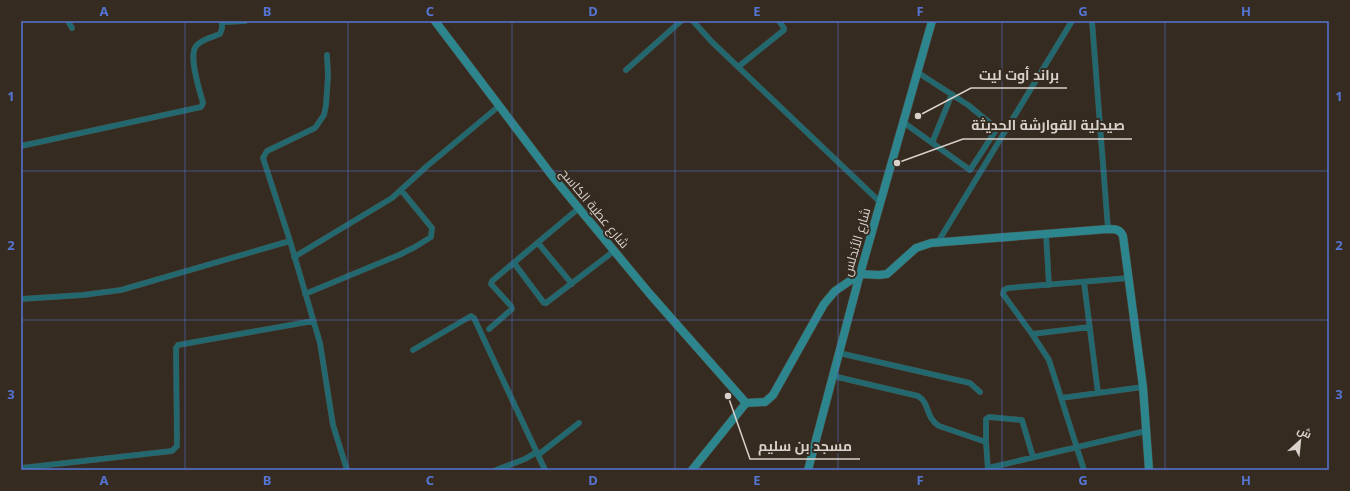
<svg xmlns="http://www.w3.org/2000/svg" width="1350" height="491" font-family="'Noto Sans',Cairo,sans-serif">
<rect width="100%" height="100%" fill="#362b20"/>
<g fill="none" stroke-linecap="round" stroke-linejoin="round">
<g stroke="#50463b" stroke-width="6">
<path id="street" d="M 68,21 L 72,28
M 223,21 L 226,22 L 245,21
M 693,21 L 712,42 L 880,202
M 1092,21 L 1108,229
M 327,55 L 328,76 L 326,105 L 324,115 L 315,128 L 267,151 L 263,158 L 290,241 L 320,343 L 333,425 L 347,470
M 738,67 L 784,30 L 784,28 L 779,21
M 626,70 L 681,21
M 903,122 L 970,170 L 996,130 L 995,127 L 968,105 L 917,72
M 932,143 L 952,94
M 21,146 L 201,107 L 203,103 C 200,91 187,54 197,45 C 203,39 212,37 220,34 L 222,28 L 222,21
M 1046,234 L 1049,285
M 938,242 L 1072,21
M 538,243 L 572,284
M 294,257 L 392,198 L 426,167 L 499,106
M 514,263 L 544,303 L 546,303 L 614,251
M 1084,282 L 1098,393
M 305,294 L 399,255 L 415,247 L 431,237 L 432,228 L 401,190
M 21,299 L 83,295 L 121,290 L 290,241
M 489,329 L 512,309 L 511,306 L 491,284 L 492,281 L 579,208
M 1032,334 L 1090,327
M 413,350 L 471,316 L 474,318 L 545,470
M 839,353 L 970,383 L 980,392
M 833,376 L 918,396 C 930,403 925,417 939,426 L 986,442
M 1061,398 L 1143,387
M 538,455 L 579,423
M 21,468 L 172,451 L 177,446 L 176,348 L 178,345 L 313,321
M 988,468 L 1146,431
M 496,470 L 525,459 L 537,452
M 988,470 L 986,442 L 986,419 L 989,417 L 1022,420 L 1033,457
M 1084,470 L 1049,360 L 1032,334 L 1003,294 L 1004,290 L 1008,288 L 1129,278"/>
</g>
<g stroke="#50463b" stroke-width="9">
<path id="secondary" d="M 435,21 L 553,177 L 649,293 L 746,403
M 692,470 L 746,403 L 765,402 L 773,395 L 824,304 L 835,291 L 860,274 L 879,275 L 887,274 L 916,248 L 931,243 L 1108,229 C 1115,229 1120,229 1123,236 L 1143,387 L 1149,470
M 808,470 L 860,274 L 932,21"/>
</g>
<use href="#street" stroke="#23686f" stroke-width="5.5"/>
<use href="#secondary" stroke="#2d868e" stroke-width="8"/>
</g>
<path fill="none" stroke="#5575d4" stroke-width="1" stroke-opacity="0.55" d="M 185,21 L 185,470M 348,21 L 348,470M 512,21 L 512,470M 675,21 L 675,470M 838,21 L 838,470M 1002,21 L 1002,470M 1165,21 L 1165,470M 21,171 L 1329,171M 21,320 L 1329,320"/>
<g text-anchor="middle" stroke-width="4" stroke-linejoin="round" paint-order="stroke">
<g font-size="13" fill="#d9d1cb" stroke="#362b20">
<text transform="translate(595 208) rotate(50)" y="5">شارع عطية الكاسح</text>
<text transform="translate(856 242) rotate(-74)" y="5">شارع الأندلس</text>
</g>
</g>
<path fill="none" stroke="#d9d1cb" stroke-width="1.5" d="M918 116L971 88H1067M897 163L963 139H1132M728 396L750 459H860"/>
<g fill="#d9d1cb" stroke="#362b20" stroke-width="1.5">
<circle cx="918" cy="116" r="4"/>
<circle cx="897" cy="163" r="4"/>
<circle cx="728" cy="396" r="4"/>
</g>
<g font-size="14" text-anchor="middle" font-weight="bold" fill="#d9d1cb" stroke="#362b20" stroke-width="4" stroke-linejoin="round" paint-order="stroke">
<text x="1019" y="80">براند أوت ليت</text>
<text x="1048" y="130">صيدلية القوارشة الحديثة</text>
<text x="805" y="451">مسجد بن سليم</text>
</g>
<rect width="1350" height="491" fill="none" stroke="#362b20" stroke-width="44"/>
<g transform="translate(1300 441) rotate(27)" stroke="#362b20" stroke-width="3" paint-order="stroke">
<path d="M0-3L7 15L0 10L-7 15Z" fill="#d9d1cb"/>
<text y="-6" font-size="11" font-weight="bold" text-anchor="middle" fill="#d9d1cb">ش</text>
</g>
<rect x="22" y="22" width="1306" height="447" fill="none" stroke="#5575d4" stroke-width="1.5"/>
<g font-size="13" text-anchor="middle" font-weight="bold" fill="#5575d4">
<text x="104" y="16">A</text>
<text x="267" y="16">B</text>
<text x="430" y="16">C</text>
<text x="593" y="16">D</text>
<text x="757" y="16">E</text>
<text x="920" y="16">F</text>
<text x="1083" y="16">G</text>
<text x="1246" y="16">H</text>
<text x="11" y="101">1</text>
<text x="1339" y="101">1</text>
<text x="11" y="250">2</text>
<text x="1339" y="250">2</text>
<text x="11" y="399">3</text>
<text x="1339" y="399">3</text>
<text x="104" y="485">A</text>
<text x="267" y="485">B</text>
<text x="430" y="485">C</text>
<text x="593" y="485">D</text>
<text x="757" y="485">E</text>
<text x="920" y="485">F</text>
<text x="1083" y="485">G</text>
<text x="1246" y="485">H</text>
</g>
</svg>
